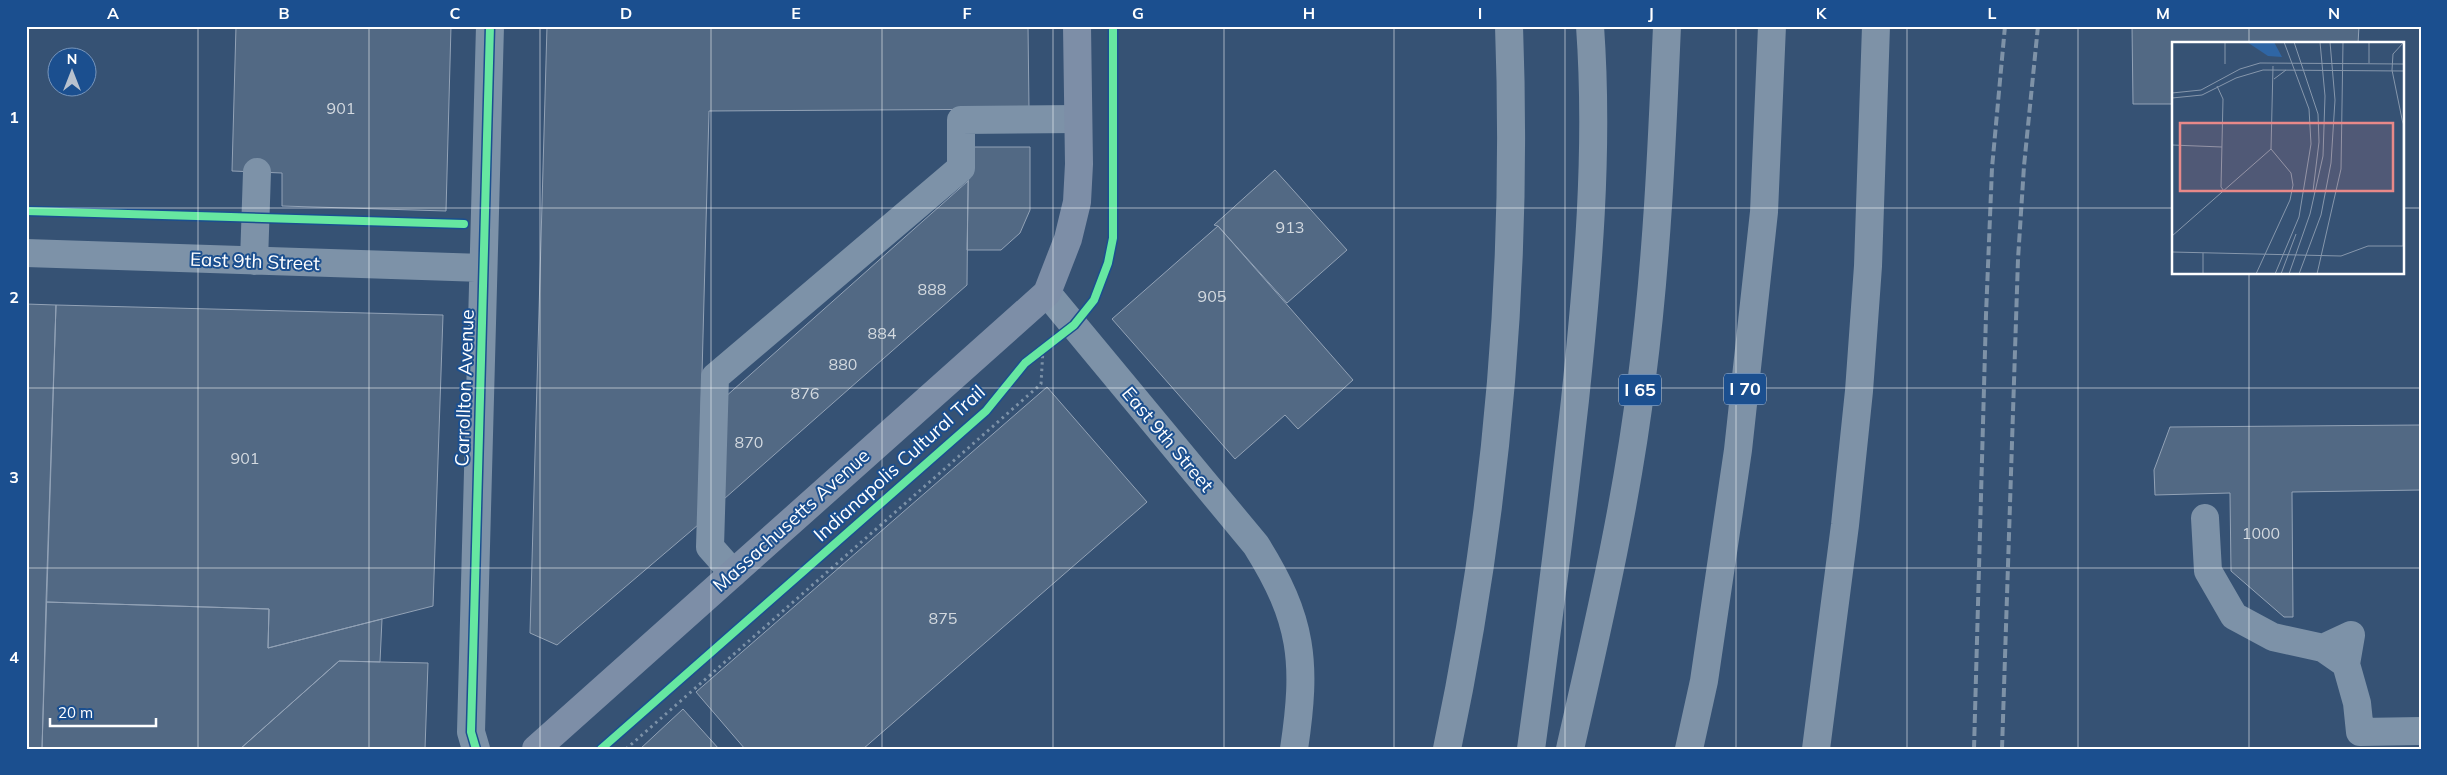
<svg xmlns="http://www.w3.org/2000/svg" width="2447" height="775" font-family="Mulish,sans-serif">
<rect width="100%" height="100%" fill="#365274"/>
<path fill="#526984" stroke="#92a2b6" d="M 236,26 L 451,26 L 446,211 L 282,206 L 282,173 L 232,171 Z
M 547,26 L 1028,26 L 1029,109 L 709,111 L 698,525 L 557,645 L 530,633 Z
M 2132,26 L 2359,26 L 2358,44 L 2173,44 L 2173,104 L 2133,104 Z
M 969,147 L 1030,147 L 1030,210 L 1020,233 L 1001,250 L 967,250 Z
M 1275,170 L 1347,250 L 1287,303 L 1218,226 L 1214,225 Z
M 968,181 L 967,285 L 724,499 L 724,398 Z
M 1218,226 L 1353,380 L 1298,429 L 1285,415 L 1235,459 L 1112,319 Z
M 26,304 L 56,305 L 42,749 L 26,749 Z
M 56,305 L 443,315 L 433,606 L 268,648 L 269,609 L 46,602 Z
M 1047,387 L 1147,502 L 863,749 L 745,749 L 696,692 Z
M 2421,425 L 2421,490 L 2292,492 L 2293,617 L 2284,617 L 2231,571 L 2230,493 L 2155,495 L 2154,470 L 2170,427 Z
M 46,602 L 269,609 L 268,648 L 382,619 L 380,662 L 339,661 L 240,749 L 42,749 Z
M 339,661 L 428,663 L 425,749 L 240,749 Z
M 683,709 L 719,749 L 640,749 Z"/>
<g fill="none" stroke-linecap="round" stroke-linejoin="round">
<path stroke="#7d92a8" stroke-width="3" stroke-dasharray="2.5 4" stroke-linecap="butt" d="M 626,749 L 1041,384 L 1043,349"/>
<path stroke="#7d92a8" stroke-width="28" d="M 26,253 L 483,268
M 254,261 L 257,172
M 1047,293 L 1256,545 C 1303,620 1307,662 1294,749
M 2205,518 L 2208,571 L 2234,616 L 2273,637 L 2323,648 L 2351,635 L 2346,664 L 2323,648
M 733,573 L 710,547 L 715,377 L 961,168 L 961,120 L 1078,119
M 2346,664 L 2357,703 L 2360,732 L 2421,731
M 476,749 L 471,732 L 490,26"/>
<path stroke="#7d8ea7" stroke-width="28" d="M 536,749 L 1047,293 L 1068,239 L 1077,202 L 1079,164 L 1077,26"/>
<path stroke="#7e92a7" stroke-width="28" d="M 1447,749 C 1497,513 1518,267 1509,26
M 1531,749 C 1547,633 1562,516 1575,400 C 1588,276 1599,151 1590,26
M 1570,749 C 1598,626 1627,503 1642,377 C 1657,261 1662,143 1667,26
M 1689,749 L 1704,681 L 1738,450 L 1764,212 L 1772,26
M 1816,749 L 1845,525 L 1859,391 L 1868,266 L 1876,26"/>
<path stroke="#7e92a7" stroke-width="4" stroke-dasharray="9 4" stroke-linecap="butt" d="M 1974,749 L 1986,315 L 1992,168 L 2005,26
M 2002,749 L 2018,259 L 2024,166 L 2038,26"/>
<g stroke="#1b4f8f" stroke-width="11">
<path id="cycleway" d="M 26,211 L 464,224
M 476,749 L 471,732 L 490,26
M 601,749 L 986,411 L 1025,363 L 1074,325 L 1094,300 L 1108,263 L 1113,238 L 1113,26"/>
</g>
<use href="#cycleway" stroke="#66e7a1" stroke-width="8"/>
</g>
<path fill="none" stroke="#fff" stroke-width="1" stroke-opacity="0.55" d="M 198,26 L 198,749M 369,26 L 369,749M 540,26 L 540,749M 711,26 L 711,749M 882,26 L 882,749M 1053,26 L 1053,749M 1224,26 L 1224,749M 1394,26 L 1394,749M 1565,26 L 1565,749M 1736,26 L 1736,749M 1907,26 L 1907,749M 2078,26 L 2078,749M 2249,26 L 2249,44M 26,208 L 2173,208M 2403,208 L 2421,208M 2249,274 L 2249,749M 26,388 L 2421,388M 26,568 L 2421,568"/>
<g text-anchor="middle" stroke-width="4" stroke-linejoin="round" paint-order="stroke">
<g font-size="16" fill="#d4dae0">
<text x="341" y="114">901</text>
<text x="1290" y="233">913</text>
<text x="932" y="295">888</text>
<text x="1212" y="302">905</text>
<text x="882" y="339">884</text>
<text x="843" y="370">880</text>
<text x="805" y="399">876</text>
<text x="749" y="448">870</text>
<text x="245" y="464">901</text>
<text x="2261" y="539">1000</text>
<text x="943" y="624">875</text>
</g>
<g fill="#1b4f8f" stroke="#bbcadd" stroke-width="1">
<rect x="1724" y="373.5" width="42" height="31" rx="4"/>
<rect x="1619" y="374.5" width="42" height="31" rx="4"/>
</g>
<g font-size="18" font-weight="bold" fill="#fff">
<text x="1745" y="395">I 70</text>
<text x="1640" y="396">I 65</text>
</g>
<g font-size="19" fill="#fff" stroke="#1b4f8f">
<text transform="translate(255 261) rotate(2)" y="7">East 9th Street</text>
<text transform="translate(464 388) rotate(-88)" y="7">Carrollton Avenue</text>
<text transform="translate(1168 439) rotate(50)" y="7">East 9th Street</text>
<text transform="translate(899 463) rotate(-42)" y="7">Indianapolis Cultural Trail</text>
<text transform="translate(791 520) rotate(-42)" y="7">Massachusetts Avenue</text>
</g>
</g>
<g transform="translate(2172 42)">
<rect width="232" height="232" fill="#365274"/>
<path d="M 75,0 L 102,0 L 110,15 L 96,14 Z" fill="#2f66a5"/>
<path fill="none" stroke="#8697ac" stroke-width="1" d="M 53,0 L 53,22M 122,0 L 146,72 L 147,100 L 141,149M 197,21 L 197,0M 102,37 L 114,28M 45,44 L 51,57 L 49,145 L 52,149M 0,51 L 29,48 L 68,27 L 88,21 L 233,22M 0,56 L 30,53 L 64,36 L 91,28 L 233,29M 0,103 L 50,105M 0,194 L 99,107 L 101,24M 231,204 L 231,82 L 220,28 L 221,12 L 232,0M 0,210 L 169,214 L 196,204 L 233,204M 31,232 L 31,211M 84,232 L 118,158 L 121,143 L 119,131 L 99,107M 103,232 L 127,175 L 139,102 L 137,67 L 112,0M 109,232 L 124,192M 117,232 L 138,172 L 151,114 L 153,54 L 148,0M 127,232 L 149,173 L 159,121 L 163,58 L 158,0M 145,232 L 169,127 L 171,0"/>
<path fill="#e88989" fill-opacity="0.15" stroke="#e88989" stroke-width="2.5" d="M 8,81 L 221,81 L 221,149 L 8,149 Z"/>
<rect width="232" height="232" fill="none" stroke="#fff" stroke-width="2.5"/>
</g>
<rect width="2447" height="775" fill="none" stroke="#1b4f8f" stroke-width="55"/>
<g transform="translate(72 72)"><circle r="24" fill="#1b4f8f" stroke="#7695bc"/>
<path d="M0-4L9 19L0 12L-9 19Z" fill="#b9c2ce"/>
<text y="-8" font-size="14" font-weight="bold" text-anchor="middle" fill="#ffffff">N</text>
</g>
<path d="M50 718v8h106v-8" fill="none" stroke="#ffffff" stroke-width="2.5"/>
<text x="58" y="718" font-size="15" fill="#ffffff" stroke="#1b4f8f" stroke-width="4" paint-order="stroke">20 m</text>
<rect x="28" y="28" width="2392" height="720" fill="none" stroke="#fff" stroke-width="2"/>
<g font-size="16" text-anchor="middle" font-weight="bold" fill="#fff">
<text x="113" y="19">A</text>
<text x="284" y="19">B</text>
<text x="455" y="19">C</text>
<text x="626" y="19">D</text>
<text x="796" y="19">E</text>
<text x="967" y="19">F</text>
<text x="1138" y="19">G</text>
<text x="1309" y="19">H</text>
<text x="1480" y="19">I</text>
<text x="1651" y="19">J</text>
<text x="1821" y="19">K</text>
<text x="1992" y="19">L</text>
<text x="2163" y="19">M</text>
<text x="2334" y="19">N</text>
<text x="14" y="123">1</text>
<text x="14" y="303">2</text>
<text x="14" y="483">3</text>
<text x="14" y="663">4</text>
</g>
</svg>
